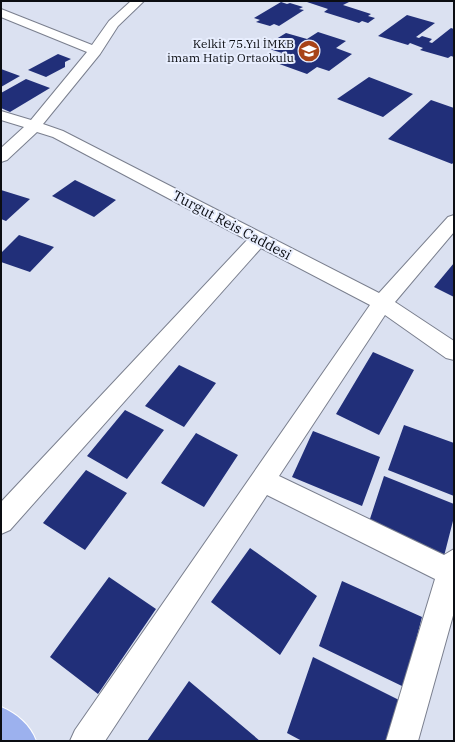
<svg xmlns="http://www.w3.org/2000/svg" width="455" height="742" font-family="'IBM Plex Serif',serif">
<rect width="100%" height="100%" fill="#dbe1f1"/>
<path fill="#212f79" d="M 304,1 L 347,1 L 349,2 L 343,5 L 371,14 L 368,16 L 375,18 L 368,23 L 362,21 L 359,23 L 324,12 L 328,9 Z
M 281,2 L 287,4 L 290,3 L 303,7 L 299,9 L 304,10 L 279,26 L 274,24 L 270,26 L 256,22 L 260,20 L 254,18 Z
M 407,15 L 435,23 L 416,37 L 419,38 L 422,36 L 432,39 L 429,42 L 432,43 L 451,28 L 454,29 L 454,57 L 451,56 L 448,58 L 420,50 L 423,48 L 410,43 L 408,45 L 378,36 Z
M 318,32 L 346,41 L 336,48 L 352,54 L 329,71 L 317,67 L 307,74 L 271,61 L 282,53 L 263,47 L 286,33 L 307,39 Z
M 58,54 L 71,59 L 65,62 L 65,67 L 46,77 L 28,70 Z
M 1,69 L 20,76 L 1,87 Z
M 369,77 L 413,94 L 383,117 L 337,99 Z
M 26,79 L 50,88 L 10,112 L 1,108 L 1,93 Z
M 431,100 L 454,108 L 454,162 L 452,164 L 388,139 Z
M 75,180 L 116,200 L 94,217 L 52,196 Z
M 1,190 L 30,199 L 6,221 L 1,219 Z
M 19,235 L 54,247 L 30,272 L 1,262 L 1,253 Z
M 454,263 L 454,297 L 434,287 Z
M 373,352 L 414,370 L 379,435 L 336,414 Z
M 179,365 L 216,383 L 184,427 L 145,406 Z
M 125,410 L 164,430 L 127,479 L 87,456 Z
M 404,425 L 454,443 L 454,496 L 388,470 Z
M 313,431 L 380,457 L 362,506 L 292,477 Z
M 196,433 L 238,455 L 204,507 L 161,483 Z
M 86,470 L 127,493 L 85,550 L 43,523 Z
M 384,476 L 454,504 L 454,517 L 443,560 L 367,528 Z
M 250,548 L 317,596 L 280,655 L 211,602 Z
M 109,577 L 156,609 L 98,694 L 50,657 Z
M 342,581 L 422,617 L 404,687 L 319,646 Z
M 313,657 L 399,700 L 388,741 L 302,741 L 287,733 Z
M 189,681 L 260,741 L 147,741 Z"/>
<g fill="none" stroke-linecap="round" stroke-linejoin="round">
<g stroke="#7a7f8e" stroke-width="2">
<path id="minor" d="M 131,1 L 144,1 L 118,26 L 100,54 L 43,124 L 63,131 L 379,293 L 448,217 L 454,215 L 454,232 L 395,302 L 454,341 L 454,360 L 446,358 L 385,315 L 279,476 L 444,555 L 454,549 L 454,612 L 418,741 L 386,741 L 435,579 L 267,495 L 105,741 L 70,741 L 75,730 L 370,305 L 261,248 L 10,530 L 1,534 L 1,502 L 247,240 L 53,137 L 37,132 L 7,160 L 1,162 L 1,148 L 24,127 L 1,120 L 1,111 L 31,120 L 87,52 L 1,17 L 1,9 L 92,45 L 109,21 Z"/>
</g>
<g stroke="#fff" stroke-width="2">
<path id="highway" d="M 1,707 C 17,714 30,725 36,741 L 1,741 Z"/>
</g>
<use href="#minor" fill="#fff" fill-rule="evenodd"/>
<use href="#highway" fill="#9cb1ee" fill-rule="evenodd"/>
</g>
<defs>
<g id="school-disc" transform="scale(1.15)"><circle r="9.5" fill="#a84318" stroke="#e8eefe"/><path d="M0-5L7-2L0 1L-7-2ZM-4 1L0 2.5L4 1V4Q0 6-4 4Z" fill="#fff"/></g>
</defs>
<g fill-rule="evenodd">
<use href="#school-disc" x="309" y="51"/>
</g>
<g text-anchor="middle" stroke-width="4" stroke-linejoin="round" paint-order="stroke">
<g font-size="12" fill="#0b0d12" stroke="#e8eefe" text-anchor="end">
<text x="294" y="48">Kelkit 75.Yıl İMKB<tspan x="294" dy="14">imam Hatip Ortaokulu</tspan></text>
</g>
<g font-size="14" fill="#0b0d12" stroke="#e8eefe">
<text transform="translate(232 225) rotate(28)" y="5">Turgut Reis Caddesi</text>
</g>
</g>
<rect width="455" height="742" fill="none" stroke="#0b0d12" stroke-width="4"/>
</svg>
